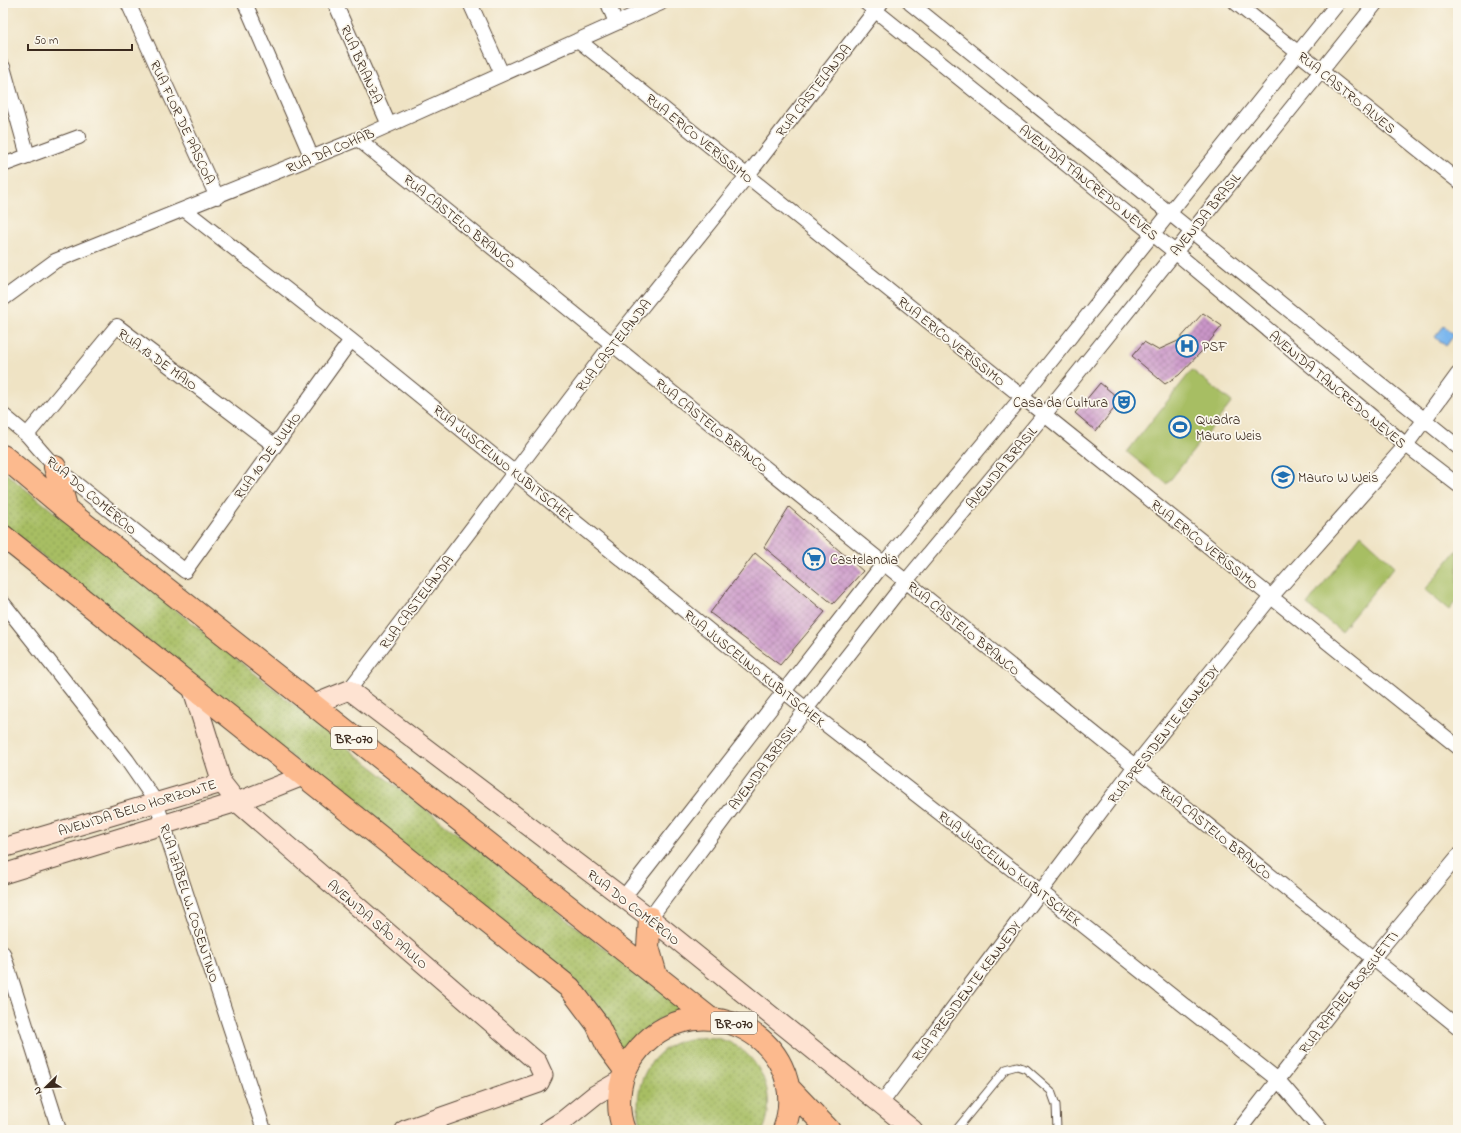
<svg xmlns="http://www.w3.org/2000/svg" width="1461" height="1133" font-family="'Indie Flower',sans-serif">
<defs>
<pattern id="grass-dots" width="8" height="8" patternUnits="userSpaceOnUse"><rect width="8" height="8" fill="#a7be63"/><path d="M2 2h.1M6 6h.1" fill="none" stroke="#899b51" stroke-width="1.8" stroke-linecap="round"/></pattern>
<pattern id="building-cross-hatch" width="8" height="8" patternUnits="userSpaceOnUse"><rect width="8" height="8" fill="#cb96c9"/><path d="M0 0l8 8M0 8l8-8" fill="none" stroke="#a67ba3"/></pattern>
</defs>
<rect width="100%" height="100%" fill="#fbf7ec"/>
<filter id="ink" filterUnits="userSpaceOnUse"><feTurbulence type="fractalNoise" baseFrequency=".025" numOctaves="2"/><feDisplacementMap in="SourceGraphic" scale="8" xChannelSelector="R" yChannelSelector="G"/><feConvolveMatrix kernelMatrix="1 2 1 2 8 2 1 2 1" color-interpolation-filters="sRGB"/></filter>
<filter id="wash" filterUnits="userSpaceOnUse"><feTurbulence type="fractalNoise" baseFrequency=".012" numOctaves="4" result="noise"/><feDisplacementMap in="SourceGraphic" scale="16" xChannelSelector="R" yChannelSelector="G"/><feGaussianBlur stdDeviation="0.9" result="paint"/><feColorMatrix in="noise" values="0 0 0 0 0 0 0 0 0 0 0 0 0 0 0 0 0 1.4 0 .05"/><feComposite in="paint" operator="in"/></filter>
<g filter="url(#wash)">
<rect width="100%" height="100%" fill="#efe3c4"/>
<path fill="url(#grass-dots)" stroke="#717440" d="M 3,471 L 331,735 L 601,946 L 688,1008 C 658,1016 639,1031 619,1054 C 609,1018 603,1008 576,982 L 269,739 L 3,524 Z
M 693,1038 C 700,1038 708,1037 715,1038 C 756,1045 780,1093 763,1130 L 643,1130 C 631,1099 641,1061 673,1044 C 679,1041 687,1040 693,1038 Z"/>
<path fill="#a7be63" stroke="#717440" d="M 1192,370 L 1232,402 L 1167,484 L 1127,452 Z
M 1361,535 L 1395,566 L 1341,631 L 1307,605 Z
M 1458,549 L 1458,599 L 1449,610 L 1425,590 Z"/>
<path fill="#7cb7ee" stroke="#5c7086" d="M 1444,326 L 1454,335 L 1446,346 L 1435,337 Z"/>
<g id="blocks">
<path fill="url(#building-cross-hatch)" d="M 1203,313 L 1222,326 L 1201,352 L 1179,375 L 1165,384 L 1132,356 L 1144,342 L 1158,350 L 1178,341 Z
M 1100,383 L 1121,400 L 1096,431 L 1075,413 Z
M 789,507 L 863,571 L 833,604 L 764,547 Z
M 755,553 L 825,612 L 780,665 L 710,613 Z"/>
</g>
</g>
<g filter="url(#ink)">
<use href="#blocks" fill-opacity="0" stroke="#564637" stroke-width="1"/>
<g fill="none" stroke-linecap="round" stroke-linejoin="round">
<g stroke="#564637" stroke-width="9">
<path id="lane" d="M 956,1130 L 1006,1069 L 1017,1066 L 1026,1069 L 1051,1091 L 1056,1105 L 1057,1129"/>
</g>
<g stroke="#564637" stroke-width="16">
<path id="street" d="M 128,3 L 217,197
M 245,3 L 312,158
M 335,3 L 389,125
M 470,3 L 502,74
M 608,3 L 616,23
M 866,3 L 1175,252 L 1406,445 L 1458,485
M 910,3 L 1458,447
M 1236,3 L 1458,181
M 578,40 L 1458,747
M 3,67 L 28,156
M 358,139 L 1458,1027
M 3,165 L 79,137
M 185,210 L 351,340 L 806,709 L 1040,891 L 1278,1080 L 1321,1130
M 3,299 L 55,261 L 358,139 L 661,3
M 3,415 L 27,435 L 55,467 L 185,571 L 351,340
M 27,435 L 117,326 L 274,445
M 3,603 L 127,760 L 156,802 L 264,1130
M 349,690 L 612,344 L 747,176 L 881,3
M 623,898 L 884,563 L 1022,397 L 1338,3
M 650,918 L 806,709 L 906,581 L 1044,415 L 1376,3
M 3,953 L 59,1130
M 880,1105 L 1135,766 L 1271,597 L 1406,445 L 1458,374
M 1239,1130 L 1373,958 L 1458,856"/>
</g>
<g stroke="#564637" stroke-width="21">
<path id="secondary" d="M 192,687 L 222,783 L 237,802 L 537,1062 L 543,1075 L 539,1083 L 405,1130
M 312,705 L 349,690 L 650,918 L 913,1130
M 3,848 L 222,783
M 3,874 L 237,802 L 303,776
M 548,1130 L 564,1120 L 595,1095 L 621,1080"/>
</g>
<g stroke="#564637" stroke-width="24">
<path id="highway" d="M 3,456 L 67,510 L 708,1017
M 55,467 L 67,510
M 3,536 L 570,988 L 597,1024 L 608,1047 L 625,1070
M 650,918 L 648,947 L 656,975
M 788,1087 L 829,1130
M 624,1130 C 616,1110 618,1082 629,1063 C 684,972 817,1034 784,1130"/>
</g>
<use href="#lane" stroke="#fff" stroke-width="7"/>
<use href="#street" stroke="#fff" stroke-width="14"/>
<use href="#secondary" stroke="#fee3d2" stroke-width="19"/>
<use href="#highway" stroke="#fcba8e" stroke-width="22"/>
</g>
</g>
<defs>
<g id="hospital-ring" transform="scale(1.15)"><circle r="9.5" fill="#fbf7ec" stroke="#1f6fb2" stroke-width="1.5"/><path d="M-5-5h3v3.5h4V-5h3V5h-3V1.5h-4V5h-3Z" fill="#1f6fb2"/></g>
<g id="theatre-ring" transform="scale(1.15)"><circle r="9.5" fill="#fbf7ec" stroke="#1f6fb2" stroke-width="1.5"/><path d="M-5-5.5Q0-4 5-5.5V0Q5 5 0 6Q-5 5-5 0ZM-3.3-2.5H-1v1.5H-3.3ZM1-2.5H3.3v1.5H1ZM-2.8 1Q0 5.5 2.8 1Z" fill="#1f6fb2"/></g>
<g id="stadium-ring" transform="scale(1.15)"><circle r="9.5" fill="#fbf7ec" stroke="#1f6fb2" stroke-width="1.5"/><path d="M0-5a6.5 5 0 1 0 0 10a6.5 5 0 1 0 0-10ZM-3.5-1.8h7v3.6h-7Z" fill="#1f6fb2"/></g>
<g id="school-ring" transform="scale(1.15)"><circle r="9.5" fill="#fbf7ec" stroke="#1f6fb2" stroke-width="1.5"/><path d="M0-5L7-2L0 1L-7-2ZM-4 1L0 2.5L4 1V4Q0 6-4 4Z" fill="#1f6fb2"/></g>
<g id="supermarket-ring" transform="scale(1.15)"><circle r="9.5" fill="#fbf7ec" stroke="#1f6fb2" stroke-width="1.5"/><path d="M-6-5.5h2.5l.6 2H6L4.5 2H-2.5L-4.4-4H-6ZM-1.5 3.2a1.3 1.3 0 1 0 .1 0ZM3 3.2a1.3 1.3 0 1 0 .1 0Z" fill="#1f6fb2"/></g>
</defs>
<g fill-rule="evenodd">
<use href="#hospital-ring" x="1187" y="346"/>
<use href="#theatre-ring" x="1124" y="402"/>
<use href="#stadium-ring" x="1180" y="427"/>
<use href="#school-ring" x="1283" y="477"/>
<use href="#supermarket-ring" x="814" y="559"/>
</g>
<g text-anchor="middle" stroke-width="3.5" stroke-linejoin="round" paint-order="stroke">
<g fill="#fbf7ec" stroke="#75685c" stroke-width="1">
<rect x="331" y="727" width="46" height="22" rx="3"/>
<rect x="711" y="1012" width="46" height="22" rx="3"/>
</g>
<g font-size="13" font-weight="bold" fill="#3b2a1e">
<text x="354" y="743">BR-070</text>
<text x="734" y="1028">BR-070</text>
</g>
<g font-size="14" fill="#3b2a1e" stroke="#fbf7ec">
<text transform="translate(362 64) rotate(66)" y="5">RUA BRIANZA</text>
<text transform="translate(813 90) rotate(-52)" y="5">RUA CASTELANDA</text>
<text transform="translate(1347 92) rotate(39)" y="5">RUA CASTRO ALVES</text>
<text transform="translate(183 122) rotate(65)" y="5">RUA FLOR DE PASCOA</text>
<text transform="translate(700 138) rotate(39)" y="5">RUA ERICO VERÍSSIMO</text>
<text transform="translate(330 150) rotate(-23)" y="5">RUA DA COHAB</text>
<text transform="translate(1089 182) rotate(39)" y="5">AVENIDA TANCREDO NEVES</text>
<text transform="translate(1205 214) rotate(-51)" y="5">AVENIDA BRASIL</text>
<text transform="translate(460 221) rotate(39)" y="5">RUA CASTELO BRANCO</text>
<text transform="translate(952 341) rotate(39)" y="5">RUA ERICO VERÍSSIMO</text>
<text transform="translate(613 345) rotate(-52)" y="5">RUA CASTELANDA</text>
<text transform="translate(158 359) rotate(36)" y="5">RUA 13 DE MAIO</text>
<text transform="translate(1338 389) rotate(40)" y="5">AVENIDA TANCREDO NEVES</text>
<text transform="translate(712 425) rotate(39)" y="5">RUA CASTELO BRANCO</text>
<text transform="translate(267 455) rotate(-54)" y="5">RUA 10 DE JULHO</text>
<text transform="translate(504 463) rotate(39)" y="5">RUA JUSCELINO KUBITSCHEK</text>
<text transform="translate(1001 467) rotate(-50)" y="5">AVENIDA BRASIL</text>
<text transform="translate(92 495) rotate(40)" y="5">RUA DO COMÉRCIO</text>
<text transform="translate(1205 544) rotate(39)" y="5">RUA ERICO VERÍSSIMO</text>
<text transform="translate(416 602) rotate(-53)" y="5">RUA CASTELANDA</text>
<text transform="translate(964 628) rotate(39)" y="5">RUA CASTELO BRANCO</text>
<text transform="translate(755 668) rotate(39)" y="5">RUA JUSCELINO KUBITSCHEK</text>
<text transform="translate(1163 734) rotate(-52)" y="5">RUA PRESIDENTE KENNEDY</text>
<text transform="translate(762 767) rotate(-53)" y="5">AVENIDA BRASIL</text>
<text transform="translate(137 807) rotate(-17)" y="5">AVENIDA BELO HORIZONTE</text>
<text transform="translate(1216 832) rotate(39)" y="5">RUA CASTELO BRANCO</text>
<text transform="translate(1010 868) rotate(38)" y="5">RUA JUSCELINO KUBITSCHEK</text>
<text transform="translate(190 903) rotate(72)" y="5">RUA IZABEL W. COSENTINO</text>
<text transform="translate(634 907) rotate(38)" y="5">RUA DO COMÉRCIO</text>
<text transform="translate(378 924) rotate(41)" y="5">AVENIDA SÃO PAULO</text>
<text transform="translate(966 991) rotate(-53)" y="5">RUA PRESIDENTE KENNEDY</text>
<text transform="translate(1348 992) rotate(-52)" y="5">RUA RAFAEL BORGUETTI</text>
</g>
<g font-size="14" fill="#3b2a1e" stroke="#fbf7ec" text-anchor="start">
<text x="1202" y="351">PSF</text>
<text x="1108" y="407" text-anchor="end">Casa da Cultura</text>
<text x="1196" y="424">Quadra<tspan x="1196" dy="16">Mauro Weis</tspan></text>
<text x="1298" y="482">Mauro W Weis</text>
<text x="830" y="564">Castelandia</text>
</g>
</g>
<rect width="1461" height="1133" fill="none" stroke="#fbf7ec" stroke-width="16"/>
<g transform="translate(46 1087) rotate(247)" stroke="#fbf7ec" stroke-width="3" paint-order="stroke">
<path d="M0-3L7 15L0 10L-7 15Z" fill="#3b2a1e"/>
<text y="-6" font-size="11" font-weight="bold" text-anchor="middle" fill="#3b2a1e">N</text>
</g>
<path d="M28 44v6h104v-6" fill="none" stroke="#3b2a1e" stroke-width="2"/>
<text x="34" y="44" font-size="12" fill="#3b2a1e" stroke="#fbf7ec" stroke-width="3" paint-order="stroke">50 m</text>
</svg>
